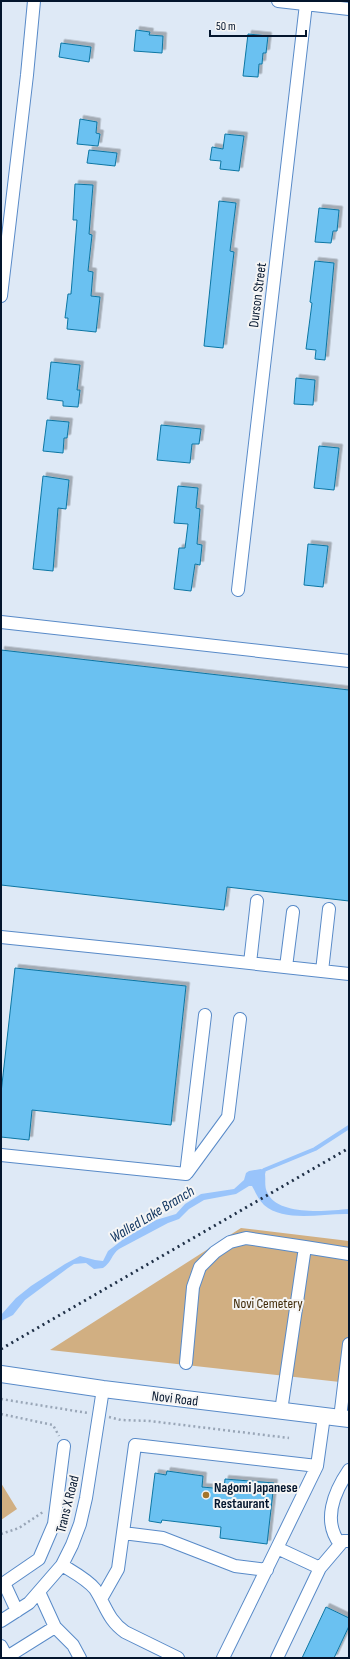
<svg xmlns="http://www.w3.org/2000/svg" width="350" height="1659" font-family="'Sofia Sans Condensed',sans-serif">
<defs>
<filter id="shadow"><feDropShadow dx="3.5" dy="-3.5" stdDeviation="0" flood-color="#0004"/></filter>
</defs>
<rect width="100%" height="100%" fill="#dee9f6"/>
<path fill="#d1af82" d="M 241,1228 L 349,1241 L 349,1383 L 50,1350 Z
M 1,1483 L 17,1509 L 1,1520 Z"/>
<path fill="#99c4fb" d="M 261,1169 L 264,1170 C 267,1178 263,1186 268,1194 C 280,1216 327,1211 349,1209 L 349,1214 C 323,1213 285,1223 264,1205 C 258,1199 256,1193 252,1186 L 249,1186 L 236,1194 L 204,1200 L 189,1209 L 179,1219 L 168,1223 L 119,1249 C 111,1255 112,1262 103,1268 L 94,1269 L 86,1263 L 74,1264 L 68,1268 L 25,1300 L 13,1315 L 1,1321 L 1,1315 L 16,1298 L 31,1286 L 65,1264 L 80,1256 L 95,1260 L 103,1261 L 108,1251 L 125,1238 L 156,1220 L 176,1214 L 185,1204 L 201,1194 L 234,1189 L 244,1180 L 246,1173 L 249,1171 Z"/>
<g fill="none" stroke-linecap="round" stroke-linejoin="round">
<path stroke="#99c4fb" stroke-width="4" d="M 263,1174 L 264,1170 L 315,1149 L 349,1127"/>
</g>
<path fill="#6ac1f1" stroke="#0e76a3" filter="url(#shadow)" d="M 136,30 L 150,32 L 149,35 L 163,36 L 162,53 L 134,51 Z
M 248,34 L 268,36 L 266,53 L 263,53 L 262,64 L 259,64 L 258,77 L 243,76 Z
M 61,43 L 91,47 L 89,62 L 59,57 Z
M 80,119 L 97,122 L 96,133 L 100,134 L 98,146 L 77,144 Z
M 225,134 L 244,136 L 239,171 L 220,169 L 221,161 L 210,160 L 212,147 L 223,149 Z
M 89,150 L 117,153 L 115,166 L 87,163 Z
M 75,184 L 93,185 L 89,234 L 92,235 L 88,271 L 93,272 L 91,296 L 100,297 L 96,332 L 67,329 L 68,318 L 65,318 L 68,294 L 71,294 L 77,220 L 73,220 Z
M 219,201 L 236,203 L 230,251 L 234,252 L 223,348 L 204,346 Z
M 319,208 L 339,210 L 337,231 L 333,231 L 331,243 L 315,242 Z
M 315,261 L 334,263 L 325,360 L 315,359 L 316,350 L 306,349 L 312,303 L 310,302 Z
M 51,362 L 80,365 L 77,390 L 80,390 L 78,407 L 63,406 L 63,401 L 47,399 Z
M 296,378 L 315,380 L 313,405 L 294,404 Z
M 47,420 L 69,422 L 67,438 L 64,438 L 63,453 L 43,451 Z
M 161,425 L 201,429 L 199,444 L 192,444 L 190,463 L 157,460 Z
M 319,446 L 339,448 L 334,490 L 314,488 Z
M 43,476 L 69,480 L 66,509 L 58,508 L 53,571 L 33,569 Z
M 178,486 L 198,488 L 196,508 L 200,509 L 197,544 L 202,545 L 200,565 L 195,564 L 191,591 L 174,589 L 179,548 L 185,548 L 188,524 L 174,523 Z
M 308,544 L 328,546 L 323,587 L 304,585 Z
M 1,650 L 349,690 L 349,901 L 227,887 L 224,910 L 1,885 Z
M 15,968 L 186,986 L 171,1125 L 32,1110 L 29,1140 L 1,1137 L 1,1093 Z
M 167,1471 L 203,1476 L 202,1487 L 224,1489 L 225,1479 L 274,1483 L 267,1544 L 220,1538 L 221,1527 L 162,1520 L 161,1523 L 149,1521 L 155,1473 L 166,1475 Z
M 326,1607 L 349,1618 L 349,1626 L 334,1658 L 302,1658 Z"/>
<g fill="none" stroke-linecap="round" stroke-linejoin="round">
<g stroke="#588ac8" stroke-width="14">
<path id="minor" d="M 278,1 L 349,9
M 1,296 L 27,75 L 34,1
M 238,590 L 306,4
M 1,622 L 349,661
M 1,937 L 157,953 L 349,974
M 250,963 L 257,901
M 286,967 L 293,912
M 322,971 L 329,909
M 1,1155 L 186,1174 L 205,1015
M 187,1173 L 228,1117 L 240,1019
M 186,1363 L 193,1287 L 200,1267 L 215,1252 L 230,1242 L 246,1238 L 305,1247
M 281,1411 L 305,1247 L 349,1254
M 340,1418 L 349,1344
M 123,1533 L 163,1538 L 235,1566 L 267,1570
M 340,1544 C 322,1521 334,1492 349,1470
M 62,1565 C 73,1572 87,1579 95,1589 C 106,1606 108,1620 125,1632 L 178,1658
M 320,1568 L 343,1541 L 349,1541
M 4,1583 L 39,1559 L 54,1524 L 64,1446
M 1,1585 L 4,1583 L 17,1611
M 101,1599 L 118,1569 L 135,1445 L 317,1466
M 1,1621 L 29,1603 L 62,1565 L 72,1545 L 80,1524 L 86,1498 L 103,1389
M 55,1627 L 73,1645 L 80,1658
M 1,1646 L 7,1657 L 6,1658
M 7,1657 L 55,1627 L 39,1592
M 223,1658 L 277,1548
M 277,1658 L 320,1568 L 277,1548 L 317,1466 L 324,1416"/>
</g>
<g stroke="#588ac8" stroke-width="18">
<path id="major" d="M 1,1374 L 103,1389 L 349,1419"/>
</g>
<path stroke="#99a6b7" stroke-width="2.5" stroke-dasharray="2 3" stroke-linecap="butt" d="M 1,1399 L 88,1413
M 1,1414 L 53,1425 L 59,1436
M 109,1417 L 121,1420 L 150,1421 L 289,1438
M 1,1534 L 19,1528 L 43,1512"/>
<use href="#minor" stroke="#fff" stroke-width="12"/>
<use href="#major" stroke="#fff" stroke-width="16"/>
<path stroke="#1e2f46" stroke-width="3" stroke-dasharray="2 4" stroke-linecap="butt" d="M 1,1349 L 349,1148"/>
</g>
<circle fill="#a5752a" stroke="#f5f5f5" stroke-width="1.5" cx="206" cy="1495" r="4"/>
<g text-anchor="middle" stroke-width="4" stroke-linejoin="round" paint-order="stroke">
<g font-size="14" fill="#03152d" stroke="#f5f5f5">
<text transform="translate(257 295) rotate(-83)" y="5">Durson Street</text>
<text transform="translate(175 1398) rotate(7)" y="5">Novi Road</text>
<text transform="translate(67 1504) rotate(-76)" y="5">Trans X Road</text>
</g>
<g font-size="14" fill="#412b09" stroke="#f5f5f5">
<text x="268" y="1308">Novi Cemetery</text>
</g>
<g font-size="14" font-weight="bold" fill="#03152d" stroke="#f5f5f5" text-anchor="start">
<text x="214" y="1492">Nagomi Japanese<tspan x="214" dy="16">Restaurant</tspan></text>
</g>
<g font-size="15" font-style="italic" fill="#123661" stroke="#f5f5f5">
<text transform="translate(152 1214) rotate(-31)" y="5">Walled Lake Branch</text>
</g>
</g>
<rect width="350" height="1659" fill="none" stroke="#03152d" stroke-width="4"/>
<path d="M210 30v6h96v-6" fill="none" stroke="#03152d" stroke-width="2"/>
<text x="216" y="30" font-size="12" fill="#03152d" stroke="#f5f5f5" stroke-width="3" paint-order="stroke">50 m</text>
</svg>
